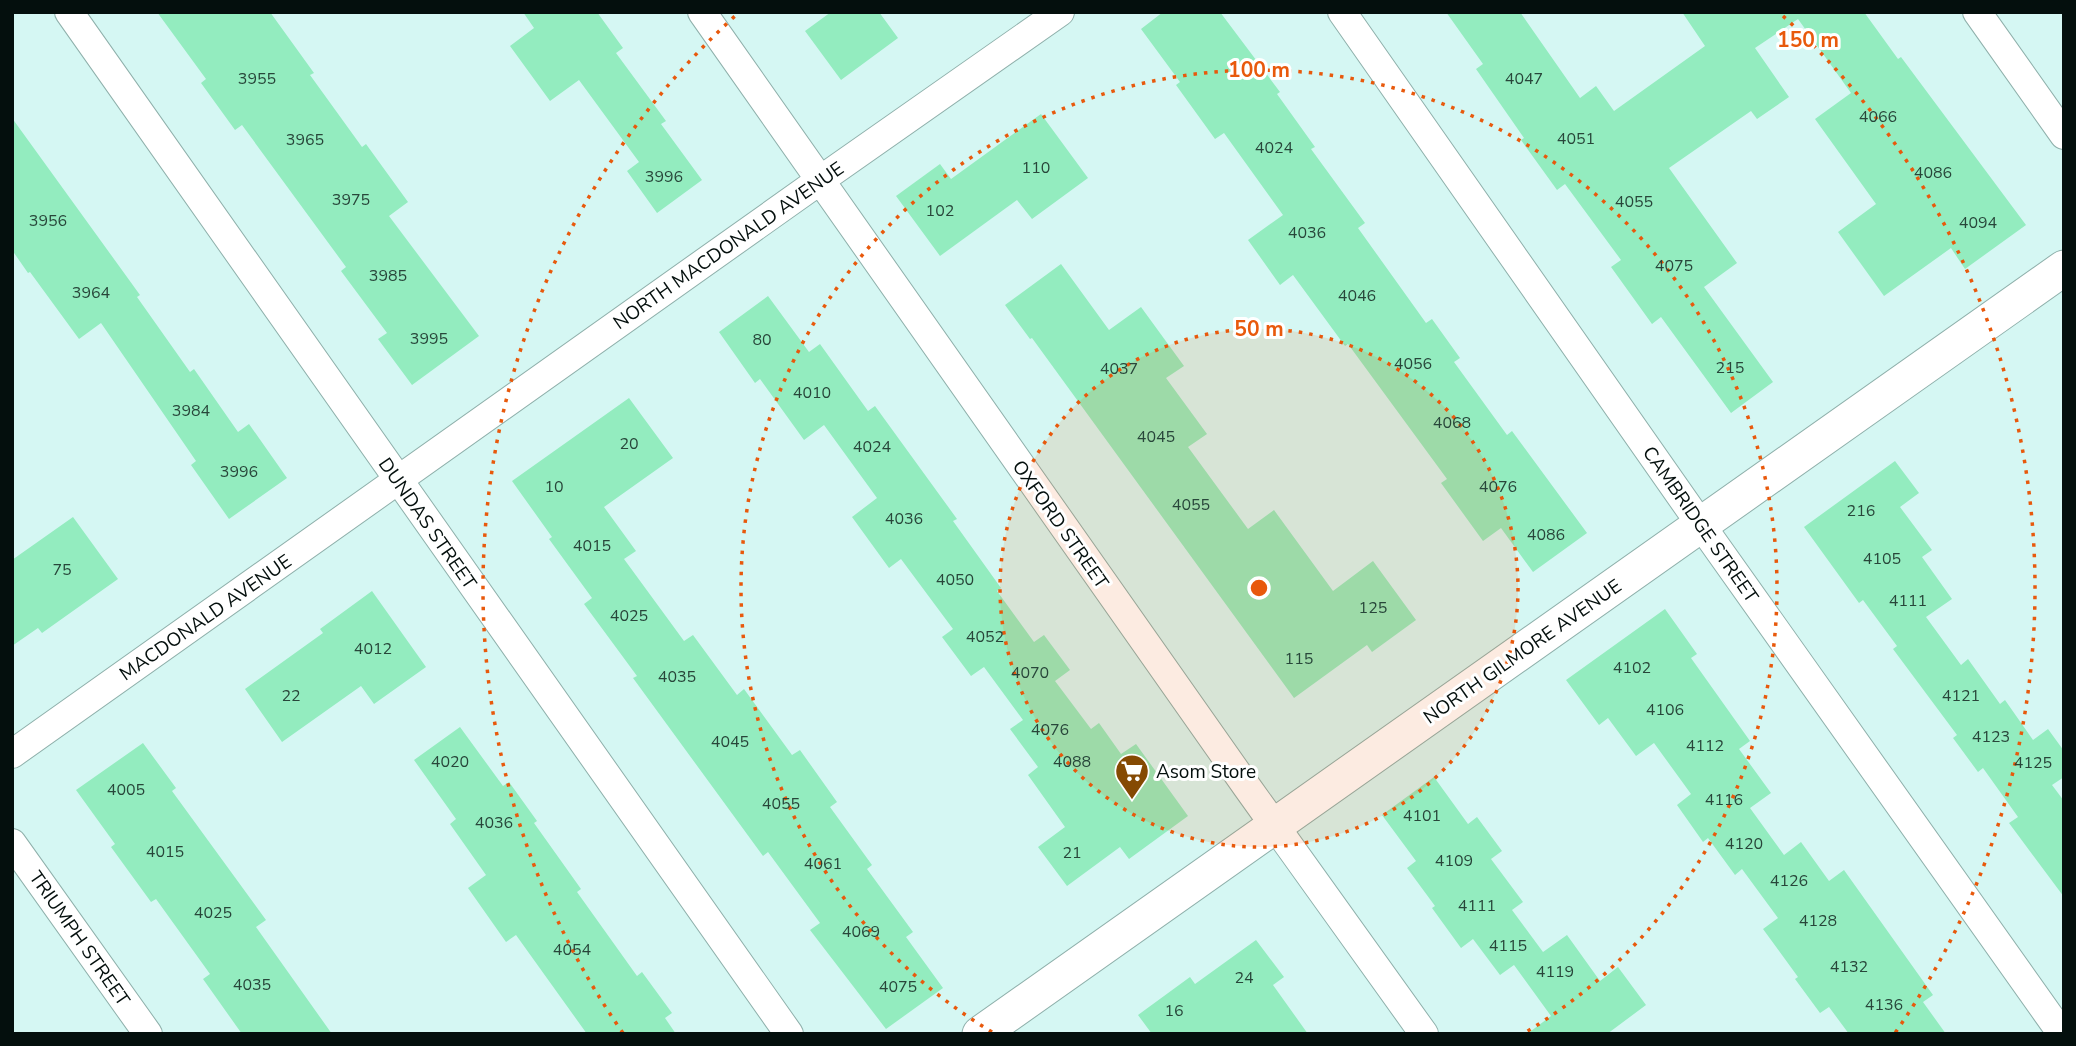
<svg xmlns="http://www.w3.org/2000/svg" width="2076" height="1046" font-family="'Nunito Sans',sans-serif">
<rect width="100%" height="100%" fill="#d5f7f3"/>
<path fill="#93ecbf" d="M 157,12 L 270,12 L 314,73 L 310,75 L 362,147 L 366,144 L 408,202 L 389,216 L 479,336 L 412,385 L 378,339 L 387,333 L 341,271 L 346,267 L 242,125 L 235,130 L 201,83 L 206,79 Z
M 523,12 L 597,12 L 623,48 L 616,53 L 666,121 L 661,124 L 702,180 L 657,213 L 627,171 L 639,162 L 579,80 L 550,101 L 510,46 L 534,28 Z
M 831,12 L 879,12 L 898,38 L 841,80 L 805,31 Z
M 1163,12 L 1220,12 L 1280,92 L 1277,94 L 1315,147 L 1311,149 L 1365,223 L 1358,228 L 1426,323 L 1432,319 L 1460,358 L 1454,362 L 1507,435 L 1512,431 L 1587,533 L 1533,572 L 1501,528 L 1483,541 L 1441,483 L 1447,479 L 1348,344 L 1345,346 L 1293,275 L 1280,285 L 1248,240 L 1283,215 L 1224,133 L 1215,139 L 1176,85 L 1180,82 L 1141,29 Z
M 1446,12 L 1520,12 L 1580,98 L 1596,86 L 1614,111 L 1705,46 L 1682,12 L 1864,12 L 1898,59 L 1901,57 L 2026,225 L 1965,269 L 1951,248 L 1884,296 L 1838,232 L 1876,204 L 1815,119 L 1851,93 L 1798,19 L 1755,48 L 1789,97 L 1757,119 L 1751,111 L 1669,168 L 1737,263 L 1704,287 L 1773,382 L 1731,413 L 1661,317 L 1652,324 L 1611,267 L 1621,260 L 1565,184 L 1557,190 L 1521,140 L 1524,138 L 1476,69 L 1483,64 Z
M 1041,114 L 1088,178 L 1032,219 L 1017,200 L 940,256 L 896,196 L 940,164 L 951,179 Z
M 12,118 L 140,295 L 137,297 L 190,372 L 194,369 L 238,432 L 249,424 L 287,478 L 229,519 L 191,465 L 196,461 L 101,323 L 79,339 L 30,272 L 28,273 L 12,250 Z
M 1061,264 L 1109,330 L 1141,307 L 1184,366 L 1166,378 L 1207,434 L 1188,447 L 1248,529 L 1274,510 L 1333,591 L 1373,561 L 1416,620 L 1372,652 L 1367,645 L 1294,698 L 1032,338 L 1030,339 L 1005,305 Z
M 768,296 L 809,352 L 820,344 L 868,411 L 875,406 L 957,519 L 953,521 L 1001,588 L 997,591 L 1034,642 L 1044,635 L 1070,670 L 1055,681 L 1091,729 L 1099,723 L 1121,754 L 1136,744 L 1188,816 L 1129,859 L 1120,847 L 1067,886 L 1038,847 L 1065,827 L 1028,775 L 1038,767 L 1010,729 L 1023,720 L 984,667 L 971,676 L 942,637 L 953,629 L 901,559 L 889,568 L 852,517 L 877,498 L 824,425 L 804,440 L 760,379 L 755,383 L 719,332 Z
M 629,398 L 673,458 L 604,507 L 636,551 L 624,559 L 684,641 L 693,635 L 737,695 L 744,689 L 792,755 L 800,750 L 837,802 L 830,807 L 872,865 L 867,869 L 913,932 L 906,937 L 943,988 L 886,1029 L 810,930 L 820,923 L 768,852 L 763,856 L 633,678 L 637,676 L 584,604 L 592,598 L 549,539 L 552,537 L 512,481 Z
M 1895,461 L 1919,493 L 1900,507 L 1932,550 L 1922,557 L 1952,599 L 1926,617 L 1961,665 L 1968,659 L 2000,704 L 2005,700 L 2033,740 L 2048,729 L 2064,751 L 2064,777 L 2052,785 L 2064,801 L 2064,897 L 2009,823 L 2018,817 L 1983,768 L 1978,772 L 1953,738 L 1957,735 L 1893,649 L 1897,646 L 1863,600 L 1859,603 L 1804,527 Z
M 73,517 L 118,579 L 42,633 L 38,628 L 12,646 L 12,560 Z
M 372,591 L 426,667 L 374,704 L 361,686 L 282,742 L 245,689 L 323,633 L 320,629 Z
M 1665,609 L 1697,654 L 1691,658 L 1750,741 L 1739,749 L 1771,793 L 1750,808 L 1784,855 L 1801,842 L 1829,881 L 1844,870 L 1933,995 L 1923,1002 L 1946,1034 L 1849,1034 L 1829,1007 L 1820,1013 L 1795,979 L 1798,977 L 1763,929 L 1778,918 L 1742,869 L 1735,875 L 1708,838 L 1703,842 L 1677,805 L 1691,794 L 1654,743 L 1636,756 L 1608,718 L 1599,725 L 1566,680 Z
M 460,727 L 503,786 L 509,782 L 537,821 L 534,823 L 581,889 L 577,892 L 637,976 L 642,972 L 672,1013 L 665,1018 L 676,1034 L 587,1034 L 516,935 L 506,942 L 468,888 L 486,875 L 450,824 L 456,819 L 414,760 Z
M 143,743 L 176,788 L 172,791 L 266,920 L 256,927 L 332,1034 L 242,1034 L 203,979 L 210,974 L 156,899 L 151,902 L 111,847 L 115,844 L 76,790 Z
M 1434,777 L 1468,824 L 1477,817 L 1502,851 L 1491,859 L 1523,902 L 1512,910 L 1543,952 L 1567,935 L 1600,981 L 1618,967 L 1646,1005 L 1607,1034 L 1527,1034 L 1551,1016 L 1514,965 L 1500,975 L 1473,939 L 1461,948 L 1432,908 L 1435,906 L 1407,868 L 1416,861 L 1382,815 Z
M 1256,940 L 1284,977 L 1273,985 L 1308,1034 L 1152,1034 L 1138,1015 L 1190,977 L 1195,984 Z"/>
<g fill="none" stroke-linecap="round" stroke-linejoin="round">
<g stroke="#8fb0ab" stroke-width="30">
<path id="minor" d="M 69,12 L 789,1034
M 702,12 L 1247,787 L 1424,1034
M 1342,12 L 1701,525 L 2062,1034
M 1977,12 L 2064,135
M 12,754 L 819,181 L 1060,12
M 12,843 L 148,1034"/>
</g>
<g stroke="#8fb0ab" stroke-width="37">
<path id="tertiary" d="M 980,1034 L 2064,268"/>
</g>
<use href="#minor" stroke="#fff" stroke-width="28"/>
<use href="#tertiary" stroke="#fff" stroke-width="35"/>
</g>
<circle cx="1259" cy="588" r="259" fill="#e8590c" fill-opacity=".12"/>
<g fill="none" stroke="#e8590c" stroke-width="3.5" stroke-dasharray="3.5 7">
<circle cx="1259" cy="588" r="259"/>
<path d="M992 1032A518 518 0 1 1 1526 1032"/>
<path d="M623 1033A776 776 0 0 1 735 16M1783 16A776 776 0 0 1 1895 1033"/>
</g>
<defs>
<g id="supermarket-pin" transform="scale(1.75)"><path d="M0 17L-7.5 6A9.5 9.5 0 1 1 7.5 6Z" fill="#854a03" stroke="#fff"/><path d="M-6-5.5h2.5l.6 2H6L4.5 2H-2.5L-4.4-4H-6ZM-1.5 3.2a1.3 1.3 0 1 0 .1 0ZM3 3.2a1.3 1.3 0 1 0 .1 0Z" fill="#fff"/></g>
</defs>
<g fill-rule="evenodd">
<use href="#supermarket-pin" x="1132" y="771"/>
</g>
<g text-anchor="middle" stroke-width="6" stroke-linejoin="round" paint-order="stroke">
<g font-size="16" fill="#28463a">
<text x="257" y="84">3955</text>
<text x="1524" y="84">4047</text>
<text x="1878" y="122">4066</text>
<text x="1576" y="144">4051</text>
<text x="305" y="145">3965</text>
<text x="1274" y="153">4024</text>
<text x="1036" y="173">110</text>
<text x="1933" y="178">4086</text>
<text x="664" y="182">3996</text>
<text x="351" y="205">3975</text>
<text x="1634" y="207">4055</text>
<text x="940" y="216">102</text>
<text x="48" y="226">3956</text>
<text x="1978" y="228">4094</text>
<text x="1307" y="238">4036</text>
<text x="1674" y="271">4075</text>
<text x="388" y="281">3985</text>
<text x="91" y="298">3964</text>
<text x="1357" y="301">4046</text>
<text x="429" y="344">3995</text>
<text x="762" y="345">80</text>
<text x="1413" y="369">4056</text>
<text x="1730" y="373">215</text>
<text x="1119" y="374">4037</text>
<text x="812" y="398">4010</text>
<text x="191" y="416">3984</text>
<text x="1452" y="428">4068</text>
<text x="1156" y="442">4045</text>
<text x="629" y="449">20</text>
<text x="872" y="452">4024</text>
<text x="239" y="477">3996</text>
<text x="554" y="492">10</text>
<text x="1498" y="492">4076</text>
<text x="1191" y="510">4055</text>
<text x="1861" y="516">216</text>
<text x="904" y="524">4036</text>
<text x="1546" y="540">4086</text>
<text x="592" y="551">4015</text>
<text x="1882" y="564">4105</text>
<text x="62" y="575">75</text>
<text x="955" y="585">4050</text>
<text x="1908" y="606">4111</text>
<text x="1373" y="613">125</text>
<text x="629" y="621">4025</text>
<text x="985" y="642">4052</text>
<text x="373" y="654">4012</text>
<text x="1299" y="664">115</text>
<text x="1632" y="673">4102</text>
<text x="1030" y="678">4070</text>
<text x="677" y="682">4035</text>
<text x="291" y="701">22</text>
<text x="1961" y="701">4121</text>
<text x="1665" y="715">4106</text>
<text x="1050" y="735">4076</text>
<text x="1991" y="742">4123</text>
<text x="730" y="747">4045</text>
<text x="1705" y="751">4112</text>
<text x="450" y="767">4020</text>
<text x="1072" y="767">4088</text>
<text x="2033" y="768">4125</text>
<text x="126" y="795">4005</text>
<text x="1724" y="805">4116</text>
<text x="781" y="809">4055</text>
<text x="1422" y="821">4101</text>
<text x="494" y="828">4036</text>
<text x="1744" y="849">4120</text>
<text x="165" y="857">4015</text>
<text x="1072" y="858">21</text>
<text x="1454" y="866">4109</text>
<text x="823" y="869">4061</text>
<text x="1789" y="886">4126</text>
<text x="1477" y="911">4111</text>
<text x="213" y="918">4025</text>
<text x="1818" y="926">4128</text>
<text x="861" y="937">4069</text>
<text x="1508" y="951">4115</text>
<text x="572" y="955">4054</text>
<text x="1849" y="972">4132</text>
<text x="1555" y="977">4119</text>
<text x="1244" y="983">24</text>
<text x="252" y="990">4035</text>
<text x="898" y="992">4075</text>
<text x="1884" y="1010">4136</text>
<text x="1174" y="1016">16</text>
</g>
<g font-size="19" fill="#040f0d" stroke="#fff">
<text transform="translate(728 245) rotate(-35)" y="7">NORTH MACDONALD AVENUE</text>
<text transform="translate(428 523) rotate(55)" y="7">DUNDAS STREET</text>
<text transform="translate(1061 524) rotate(55)" y="7">OXFORD STREET</text>
<text transform="translate(1701 524) rotate(55)" y="7">CAMBRIDGE STREET</text>
<text transform="translate(205 617) rotate(-35)" y="7">MACDONALD AVENUE</text>
<text transform="translate(1522 651) rotate(-35)" y="7">NORTH GILMORE AVENUE</text>
<text transform="translate(80 938) rotate(55)" y="7">TRIUMPH STREET</text>
</g>
<g font-size="19" fill="#040f0d" stroke="#fff" text-anchor="start">
<text x="1156" y="778">Asom Store</text>
</g>
</g>
<circle cx="1259" cy="588" r="10" fill="#e8590c" stroke="#fff" stroke-width="3.5"/>
<g font-size="21" text-anchor="middle" font-weight="bold" fill="#e8590c" stroke="#fff" stroke-width="6" stroke-linejoin="round" paint-order="stroke">
<text x="1808" y="47">150 m</text>
<text x="1259" y="77">100 m</text>
<text x="1259" y="336">50 m</text>
</g>
<rect width="2076" height="1046" fill="none" stroke="#040f0d" stroke-width="28"/>
</svg>
